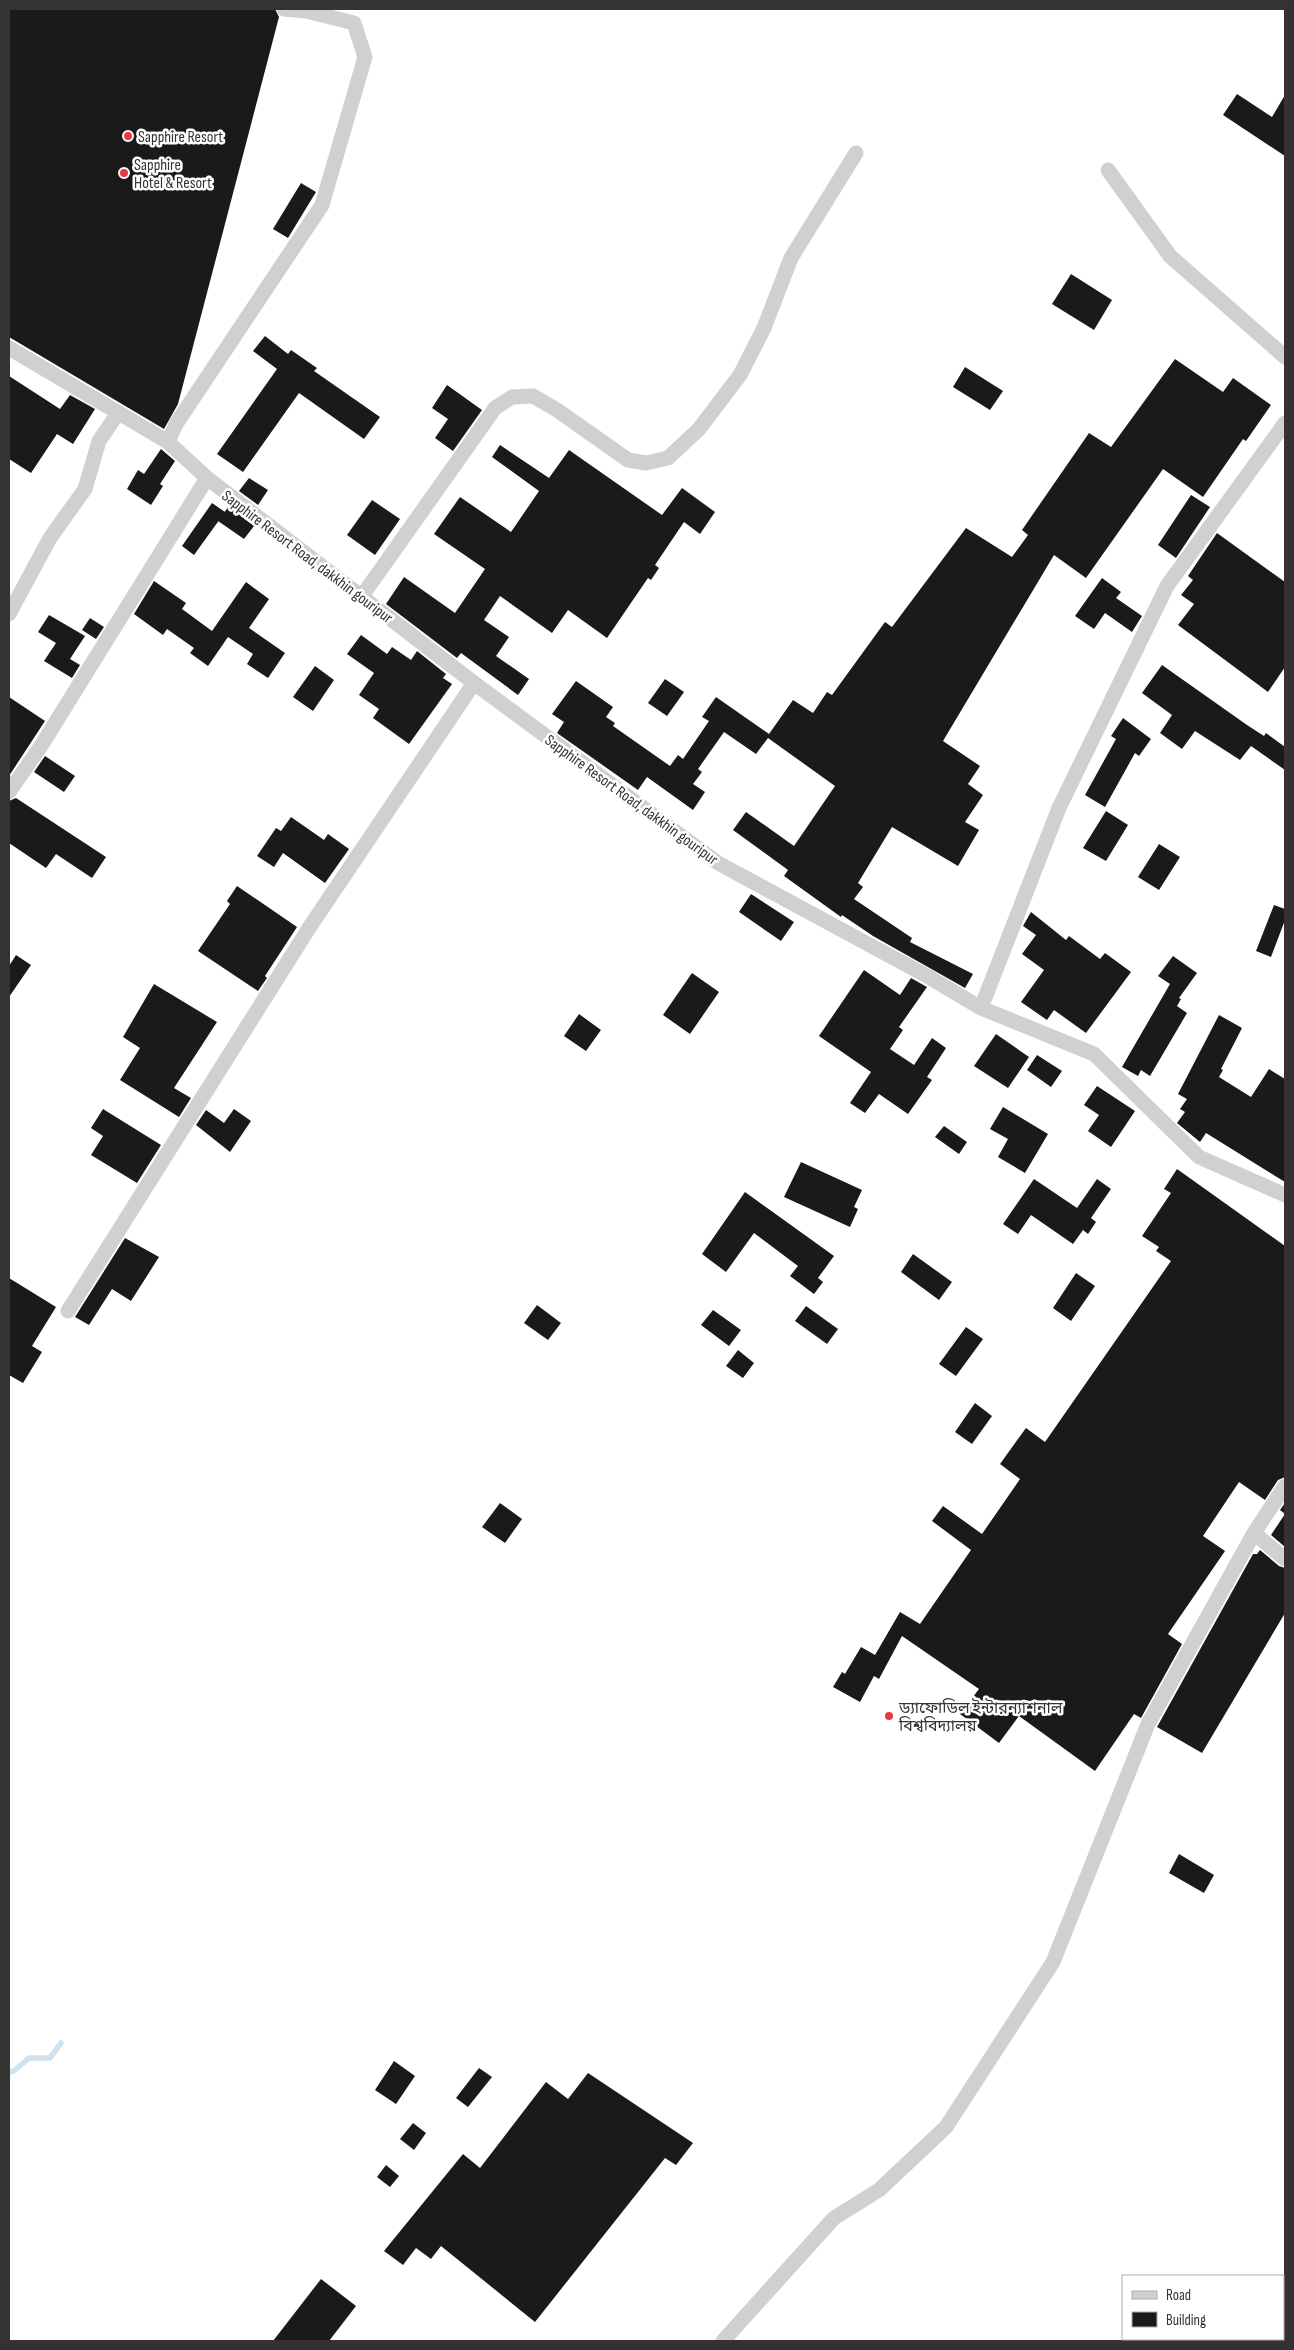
<svg xmlns="http://www.w3.org/2000/svg" width="1294" height="2350" font-family="'Sofia Sans Condensed','Noto Sans Bengali',sans-serif">
<rect width="100%" height="100%" fill="#fff"/>
<g fill="none" stroke-linecap="round" stroke-linejoin="round">
<path stroke="#cfe2ee" stroke-width="5.5" d="M 9,2072 L 14,2071 L 29,2058 L 50,2058 L 61,2043"/>
</g>
<path fill="#1a1a1a" d="M 9,9 L 275,9 L 279,17 L 178,404 L 164,429 L 9,337 Z
M 1237,94 L 1272,117 L 1285,95 L 1285,156 L 1223,115 Z
M 301,183 L 316,192 L 288,238 L 273,229 Z
M 1071,274 L 1112,300 L 1094,330 L 1052,304 Z
M 265,336 L 288,354 L 291,350 L 317,368 L 314,371 L 380,417 L 364,439 L 299,393 L 243,472 L 217,454 L 277,369 L 253,351 Z
M 1175,359 L 1223,392 L 1233,378 L 1271,405 L 1246,441 L 1243,439 L 1203,497 L 1163,469 L 1086,578 L 1054,555 L 943,741 L 980,766 L 968,784 L 983,795 L 965,822 L 979,830 L 958,866 L 892,827 L 858,883 L 863,887 L 854,899 L 912,938 L 910,942 L 973,974 L 965,988 L 873,936 L 842,915 L 841,917 L 784,876 L 788,870 L 733,830 L 746,812 L 794,846 L 835,786 L 768,738 L 756,754 L 724,732 L 698,769 L 702,772 L 693,784 L 705,792 L 693,810 L 647,777 L 638,790 L 557,733 L 564,722 L 552,714 L 576,681 L 613,707 L 606,717 L 615,723 L 613,726 L 670,766 L 678,755 L 683,759 L 709,721 L 702,717 L 716,697 L 769,734 L 793,700 L 813,713 L 827,692 L 832,695 L 885,622 L 892,627 L 966,528 L 1012,557 L 1028,535 L 1022,530 L 1089,433 L 1111,447 Z
M 965,367 L 1003,391 L 990,410 L 953,387 Z
M 9,376 L 60,409 L 70,395 L 95,409 L 73,444 L 57,434 L 31,473 L 9,459 Z
M 447,385 L 482,410 L 453,451 L 435,438 L 448,419 L 432,408 Z
M 500,445 L 549,478 L 569,450 L 662,515 L 682,488 L 715,512 L 700,534 L 684,522 L 655,565 L 659,568 L 651,580 L 648,578 L 607,638 L 568,610 L 552,633 L 500,596 L 484,620 L 509,637 L 496,656 L 529,679 L 518,695 L 461,653 L 457,658 L 386,604 L 404,577 L 455,613 L 485,569 L 434,534 L 460,497 L 511,532 L 539,491 L 492,457 Z
M 161,449 L 175,461 L 160,484 L 163,486 L 151,505 L 127,489 L 138,470 L 144,474 Z
M 249,478 L 268,490 L 258,505 L 239,491 Z
M 1191,495 L 1210,507 L 1176,558 L 1158,545 Z
M 372,500 L 400,519 L 375,555 L 347,535 Z
M 212,503 L 225,512 L 194,555 L 182,546 Z
M 229,506 L 254,526 L 244,539 L 218,521 Z
M 1217,533 L 1285,582 L 1285,667 L 1268,692 L 1178,625 L 1194,604 L 1181,595 L 1193,580 L 1188,576 Z
M 1102,578 L 1121,592 L 1116,598 L 1142,616 L 1132,632 L 1105,613 L 1094,629 L 1075,616 Z
M 154,581 L 186,603 L 182,609 L 212,631 L 246,582 L 269,599 L 249,628 L 285,653 L 268,678 L 247,664 L 253,654 L 228,637 L 208,666 L 190,653 L 194,648 L 167,629 L 163,635 L 134,614 Z
M 49,615 L 85,636 L 70,659 L 80,665 L 72,678 L 44,661 L 56,643 L 38,632 Z
M 90,618 L 104,627 L 96,639 L 82,630 Z
M 361,635 L 387,654 L 392,647 L 411,660 L 417,651 L 446,674 L 443,678 L 452,684 L 409,744 L 373,718 L 379,709 L 359,695 L 374,673 L 347,654 Z
M 1162,665 L 1247,725 L 1264,736 L 1266,733 L 1285,747 L 1285,770 L 1251,746 L 1240,760 L 1195,731 L 1182,749 L 1160,733 L 1172,715 L 1142,693 Z
M 315,666 L 334,680 L 313,711 L 293,697 Z
M 665,679 L 684,692 L 667,716 L 648,703 Z
M 9,697 L 45,721 L 9,776 Z
M 1123,718 L 1151,739 L 1139,756 L 1135,753 L 1105,807 L 1085,795 L 1116,739 L 1111,736 Z
M 45,756 L 75,776 L 64,792 L 34,772 Z
M 16,798 L 106,857 L 92,878 L 56,854 L 46,868 L 9,843 L 9,801 Z
M 1106,811 L 1128,825 L 1106,861 L 1083,848 Z
M 291,817 L 324,840 L 328,834 L 349,849 L 325,883 L 283,853 L 274,867 L 257,856 L 276,828 L 281,831 Z
M 1159,844 L 1180,857 L 1159,890 L 1138,877 Z
M 237,886 L 297,927 L 265,976 L 267,978 L 258,991 L 198,951 L 230,904 L 227,901 Z
M 751,894 L 794,922 L 781,941 L 739,912 Z
M 1274,905 L 1285,909 L 1285,920 L 1271,957 L 1256,951 Z
M 1031,912 L 1066,940 L 1069,936 L 1100,959 L 1105,953 L 1131,972 L 1086,1033 L 1054,1010 L 1047,1020 L 1021,1002 L 1044,970 L 1022,954 L 1036,935 L 1023,926 Z
M 16,955 L 31,965 L 9,997 L 9,966 Z
M 1173,956 L 1197,973 L 1179,998 L 1181,999 L 1177,1006 L 1187,1013 L 1150,1076 L 1141,1070 L 1138,1076 L 1122,1067 L 1170,984 L 1158,976 Z
M 864,970 L 900,995 L 911,978 L 927,987 L 899,1027 L 903,1030 L 890,1049 L 914,1065 L 932,1038 L 946,1048 L 927,1077 L 932,1080 L 908,1114 L 879,1094 L 865,1113 L 850,1103 L 871,1072 L 819,1036 Z
M 692,973 L 719,992 L 690,1034 L 663,1015 Z
M 154,984 L 217,1022 L 174,1088 L 191,1098 L 179,1117 L 120,1080 L 140,1048 L 123,1037 Z
M 579,1014 L 601,1030 L 586,1051 L 564,1036 Z
M 1219,1015 L 1242,1028 L 1221,1069 L 1223,1070 L 1219,1077 L 1251,1097 L 1269,1069 L 1285,1079 L 1285,1182 L 1206,1133 L 1200,1142 L 1177,1123 L 1185,1112 L 1180,1109 L 1187,1099 L 1178,1094 Z
M 996,1034 L 1029,1057 L 1008,1088 L 974,1066 Z
M 1037,1055 L 1062,1071 L 1051,1087 L 1027,1070 Z
M 1097,1086 L 1135,1111 L 1111,1147 L 1088,1131 L 1099,1115 L 1084,1105 Z
M 1003,1107 L 1048,1134 L 1025,1173 L 998,1157 L 1008,1139 L 990,1129 Z
M 103,1109 L 161,1145 L 137,1183 L 91,1155 L 103,1136 L 91,1128 Z
M 234,1109 L 251,1121 L 230,1152 L 196,1125 L 206,1110 L 224,1123 Z
M 944,1126 L 967,1142 L 959,1154 L 935,1137 Z
M 801,1162 L 862,1190 L 854,1207 L 858,1209 L 850,1227 L 784,1197 Z
M 1177,1169 L 1285,1246 L 1285,1477 L 1278,1480 L 1265,1500 L 1239,1482 L 1203,1536 L 1225,1551 L 1168,1634 L 1182,1644 L 1141,1718 L 1134,1714 L 1095,1771 L 1019,1716 L 999,1743 L 960,1714 L 979,1689 L 902,1636 L 879,1679 L 874,1676 L 860,1702 L 833,1687 L 842,1672 L 845,1674 L 861,1647 L 875,1655 L 900,1612 L 920,1624 L 971,1550 L 932,1521 L 943,1506 L 982,1534 L 1020,1479 L 1000,1464 L 1026,1428 L 1045,1442 L 1171,1261 L 1156,1251 L 1159,1247 L 1142,1236 L 1171,1193 L 1164,1189 Z
M 1034,1179 L 1077,1208 L 1097,1179 L 1111,1189 L 1091,1218 L 1096,1222 L 1088,1234 L 1083,1230 L 1073,1244 L 1031,1215 L 1018,1234 L 1003,1224 Z
M 745,1192 L 834,1256 L 818,1278 L 823,1282 L 814,1294 L 790,1276 L 798,1266 L 754,1233 L 726,1272 L 702,1254 Z
M 125,1238 L 159,1257 L 131,1301 L 112,1289 L 89,1325 L 75,1317 Z
M 913,1254 L 952,1282 L 939,1300 L 901,1272 Z
M 1076,1273 L 1095,1286 L 1071,1321 L 1053,1308 Z
M 9,1278 L 56,1307 L 32,1346 L 42,1352 L 23,1383 L 9,1375 Z
M 537,1305 L 561,1323 L 548,1340 L 524,1323 Z
M 806,1306 L 838,1329 L 827,1344 L 795,1321 Z
M 713,1310 L 741,1330 L 729,1346 L 701,1325 Z
M 966,1327 L 983,1339 L 956,1376 L 939,1364 Z
M 738,1350 L 754,1363 L 743,1378 L 726,1366 Z
M 975,1403 L 992,1416 L 972,1444 L 955,1432 Z
M 500,1503 L 522,1519 L 505,1543 L 482,1527 Z
M 1285,1503 L 1285,1547 L 1271,1535 L 1285,1514 L 1280,1510 Z
M 1260,1550 L 1279,1566 L 1285,1568 L 1285,1613 L 1202,1753 L 1157,1727 L 1253,1554 L 1257,1554 Z
M 1179,1854 L 1214,1875 L 1204,1893 L 1169,1873 Z
M 394,2061 L 415,2076 L 396,2104 L 375,2090 Z
M 479,2068 L 492,2077 L 468,2107 L 456,2098 Z
M 588,2073 L 693,2143 L 676,2165 L 665,2158 L 535,2322 L 441,2246 L 431,2259 L 416,2248 L 403,2265 L 384,2251 L 463,2154 L 480,2168 L 546,2082 L 568,2099 Z
M 413,2123 L 426,2133 L 414,2150 L 400,2139 Z
M 386,2165 L 399,2176 L 390,2187 L 377,2177 Z
M 321,2279 L 356,2306 L 329,2341 L 273,2341 Z"/>
<g fill="none" stroke-linecap="round" stroke-linejoin="round">
<path stroke="#d0d0d0" stroke-width="15" d="M 1108,170 L 1170,256 L 1285,357
M 9,348 L 168,442 L 207,478 L 474,683 L 718,863 L 927,976 L 981,1008 L 1094,1054 L 1199,1157 L 1285,1195
M 168,442 L 176,424 L 322,205 L 365,57 L 354,23 L 306,11 L 284,9
M 362,596 L 495,408 L 512,397 L 533,396 L 557,410 L 628,460 L 646,463 L 668,458 L 699,429 L 740,375 L 764,328 L 791,258 L 856,153
M 9,614 L 50,538 L 85,489 L 99,441 L 118,413
M 9,792 L 41,746 L 207,478
M 981,1008 L 1059,808 L 1167,586 L 1285,423
M 68,1311 L 309,928 L 474,683
M 1254,1533 L 1285,1486
M 723,2341 L 834,2218 L 879,2190 L 946,2127 L 1053,1962 L 1148,1724 L 1254,1533 L 1285,1559"/>
</g>
<g fill="#e63946" stroke="#fff" stroke-width="2">
<circle cx="128" cy="136" r="5"/>
<circle cx="124" cy="173" r="5"/>
<circle cx="889" cy="1716" r="5"/>
</g>
<g text-anchor="middle" stroke-width="5" stroke-linejoin="round" paint-order="stroke">
<g font-size="16" fill="#333" stroke="#fff" text-anchor="start">
<text x="138" y="142">Sapphire Resort</text>
<text x="134" y="170">Sapphire<tspan x="134" dy="18">Hotel &amp; Resort</tspan></text>
<text x="899" y="1713">ড্যাফোডিল ইন্টারন্যাশনাল<tspan x="899" dy="18">বিশ্ববিদ্যালয়</tspan></text>
</g>
<g font-size="16" fill="#333" stroke="#fff">
<text transform="translate(308 556) rotate(37)" y="6">Sapphire Resort Road, dakkhin gouripur</text>
<text transform="translate(632 799) rotate(36)" y="6">Sapphire Resort Road, dakkhin gouripur</text>
</g>
</g>
<rect width="1294" height="2350" fill="none" stroke="#333333" stroke-width="20"/>
<rect x="1122" y="2275" width="162" height="65" fill="#ffffff" stroke="#adadad"/>
<rect x="1132" y="2291" width="25" height="8" fill="#d0d0d0" stroke="#adadad"/>
<text x="1166" y="2300" font-size="15" fill="#333333">Road</text>
<rect x="1132" y="2312" width="25" height="15" fill="#1a1a1a" stroke="#adadad"/>
<text x="1166" y="2325" font-size="15" fill="#333333">Building</text>
</svg>
